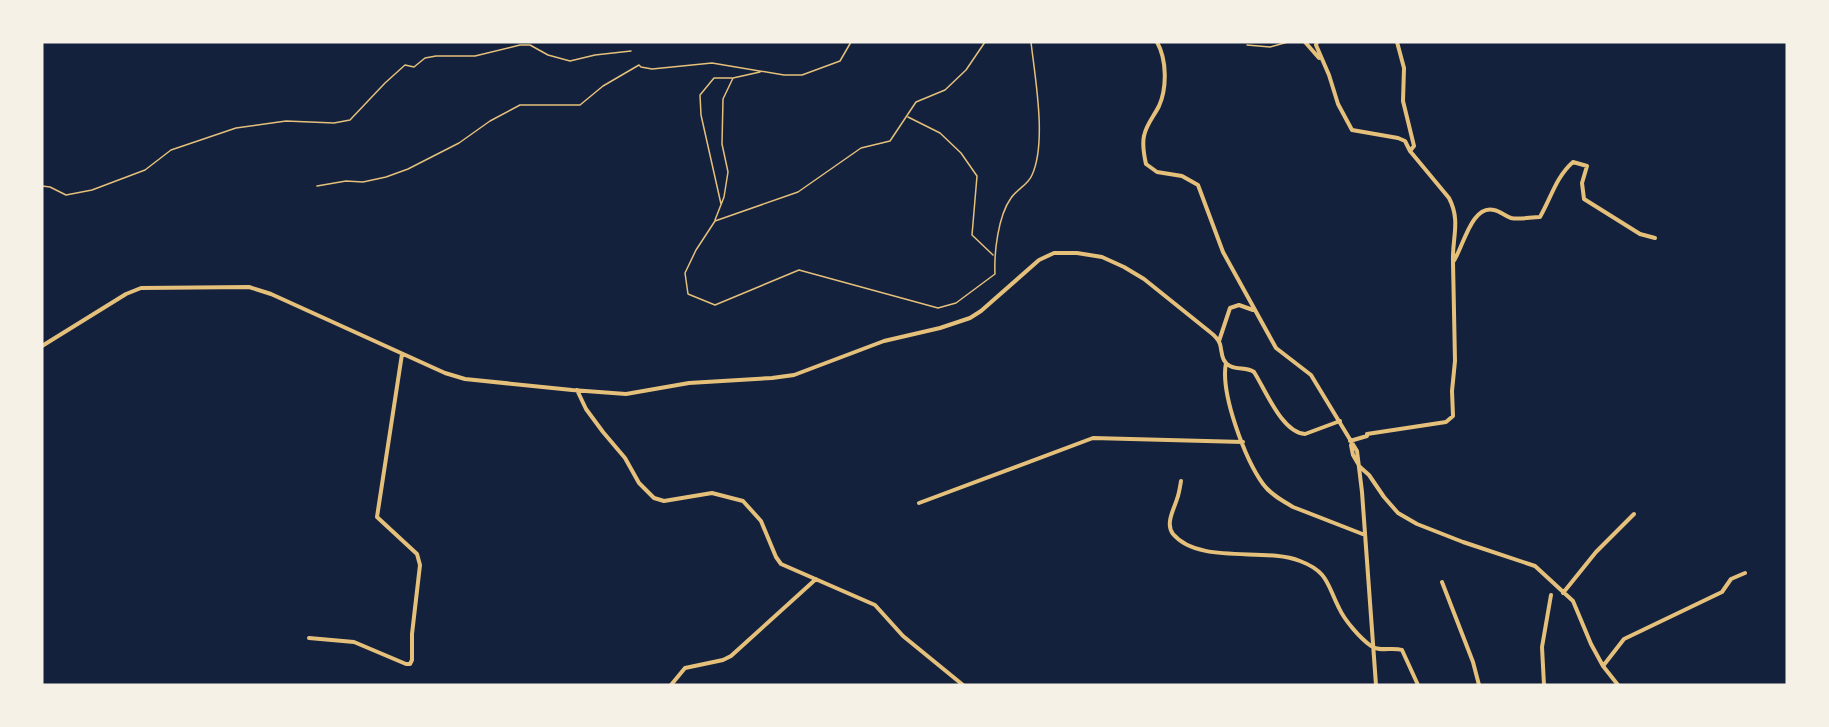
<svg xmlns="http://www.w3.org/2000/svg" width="1829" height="727" font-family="'Varela Round',sans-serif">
<rect width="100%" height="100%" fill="#14213d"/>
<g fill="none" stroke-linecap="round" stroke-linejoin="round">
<path stroke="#e5c07b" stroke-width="1.5" d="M 985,42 L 966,70 L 945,90 L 916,102 L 890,141 L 861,148 L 798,192 L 715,221 L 696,250 L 685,273 L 688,294 L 715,305 L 799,270 L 938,308 L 956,303 L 995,274 C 994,253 998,216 1011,198 C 1017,189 1028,185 1032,175 C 1047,142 1035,78 1031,42
M 908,117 L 940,133 L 961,153 L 977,176 L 972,235 L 993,255
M 42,186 L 50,187 L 66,195 L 92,190 L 145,170 L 171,150 L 236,128 L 286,121 L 334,123 L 350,120 L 385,83 L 405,65 L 414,67 L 425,58 L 436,56 L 475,56 L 520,45 L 530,45 L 548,55 L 570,61 L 595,55 L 631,51
M 317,186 L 346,181 L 363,182 L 386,177 L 408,169 L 459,143 L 490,121 L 520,105 L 580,105 L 603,86 L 639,65 L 641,67 L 652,69 L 712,63 L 784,75 L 802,75 L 840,61 L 851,42
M 721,204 L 701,115 L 700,95 L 714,78 L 732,78
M 715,220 L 724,197 L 728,172 L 722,144 L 723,99 L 733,78 L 760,72"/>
<path stroke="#e5c07b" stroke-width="1.5" d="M 1247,45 L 1270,47 L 1288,42"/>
<path stroke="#e5c07b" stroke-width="4" d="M 1157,42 C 1167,60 1167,88 1159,106 C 1154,116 1146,125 1144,136 C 1142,145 1144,155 1146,164 L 1157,172 L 1182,176 L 1198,185 L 1223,252 L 1276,348 L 1311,375 L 1357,451 L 1362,492 L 1376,685
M 1305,42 L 1319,58
M 1317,42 L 1316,45 L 1329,75 L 1338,104 L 1352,130 L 1398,138 L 1405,141 L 1410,151
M 1397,42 L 1404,68 L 1403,101 L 1414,146 L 1410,151 L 1449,198 C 1461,221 1452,238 1453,261
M 1219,341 L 1230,308 L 1239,305 L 1253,310
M 42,346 L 126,294 L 141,288 L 249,287 L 271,294 L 445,373 L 465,379 L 572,390 L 626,394 L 689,383 L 772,378 L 794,375 L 884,341 L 940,328 L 970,318 L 981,311 L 1039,260 L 1054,253 L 1077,253 L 1102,257 L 1124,267 L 1144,279 L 1210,332 C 1214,335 1218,339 1220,344 C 1222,351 1221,362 1230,366 C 1238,370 1247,367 1254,372 C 1265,389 1282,433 1305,434 L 1340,421
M 1226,363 C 1220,393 1245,459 1263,484 C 1270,494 1283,501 1293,507 L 1365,535
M 577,390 L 586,409 L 603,432 L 625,458 L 639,483 L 654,498 L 664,501 L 712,493 L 743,501 L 761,521 L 776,557 L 781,564 L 875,605 L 903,636 L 963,685
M 1350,441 L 1367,436 L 1367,434 L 1446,422 L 1453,416 L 1452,391 L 1455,361 L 1453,262 C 1463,249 1471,204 1494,210 C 1500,211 1505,216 1511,218 C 1519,220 1531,217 1540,217 C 1551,198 1556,177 1573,162 L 1587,166 L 1582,183 L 1584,199 L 1640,234 L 1655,238
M 1351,445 L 1353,455 L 1360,467 L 1369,475 L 1384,497 L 1398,513 L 1417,524 L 1463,542 L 1535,566 L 1573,601 L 1591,644 L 1603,666 L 1618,685
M 1181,481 C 1180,487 1179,494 1177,499 C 1174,509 1165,524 1173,534 C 1199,565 1265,547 1300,561 C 1329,572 1327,585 1339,608 C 1345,621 1360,638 1371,646 C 1379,652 1393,647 1402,650 L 1418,685
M 919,503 L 1093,438 L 1243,442
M 1442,582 L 1473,662 L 1479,685
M 1563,593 L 1596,552 L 1634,514
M 309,638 L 354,642 L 406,664 L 410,664 L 412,660 L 412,634 L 420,565 L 417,554 L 377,517 L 402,354
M 1603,666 L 1624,639 L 1722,592 L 1731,579 L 1745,573
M 671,685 L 685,668 L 723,660 L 731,656 L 816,579
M 1544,685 L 1542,647 L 1551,595"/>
</g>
<rect width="1829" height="727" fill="none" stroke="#f6f1e7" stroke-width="87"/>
</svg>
